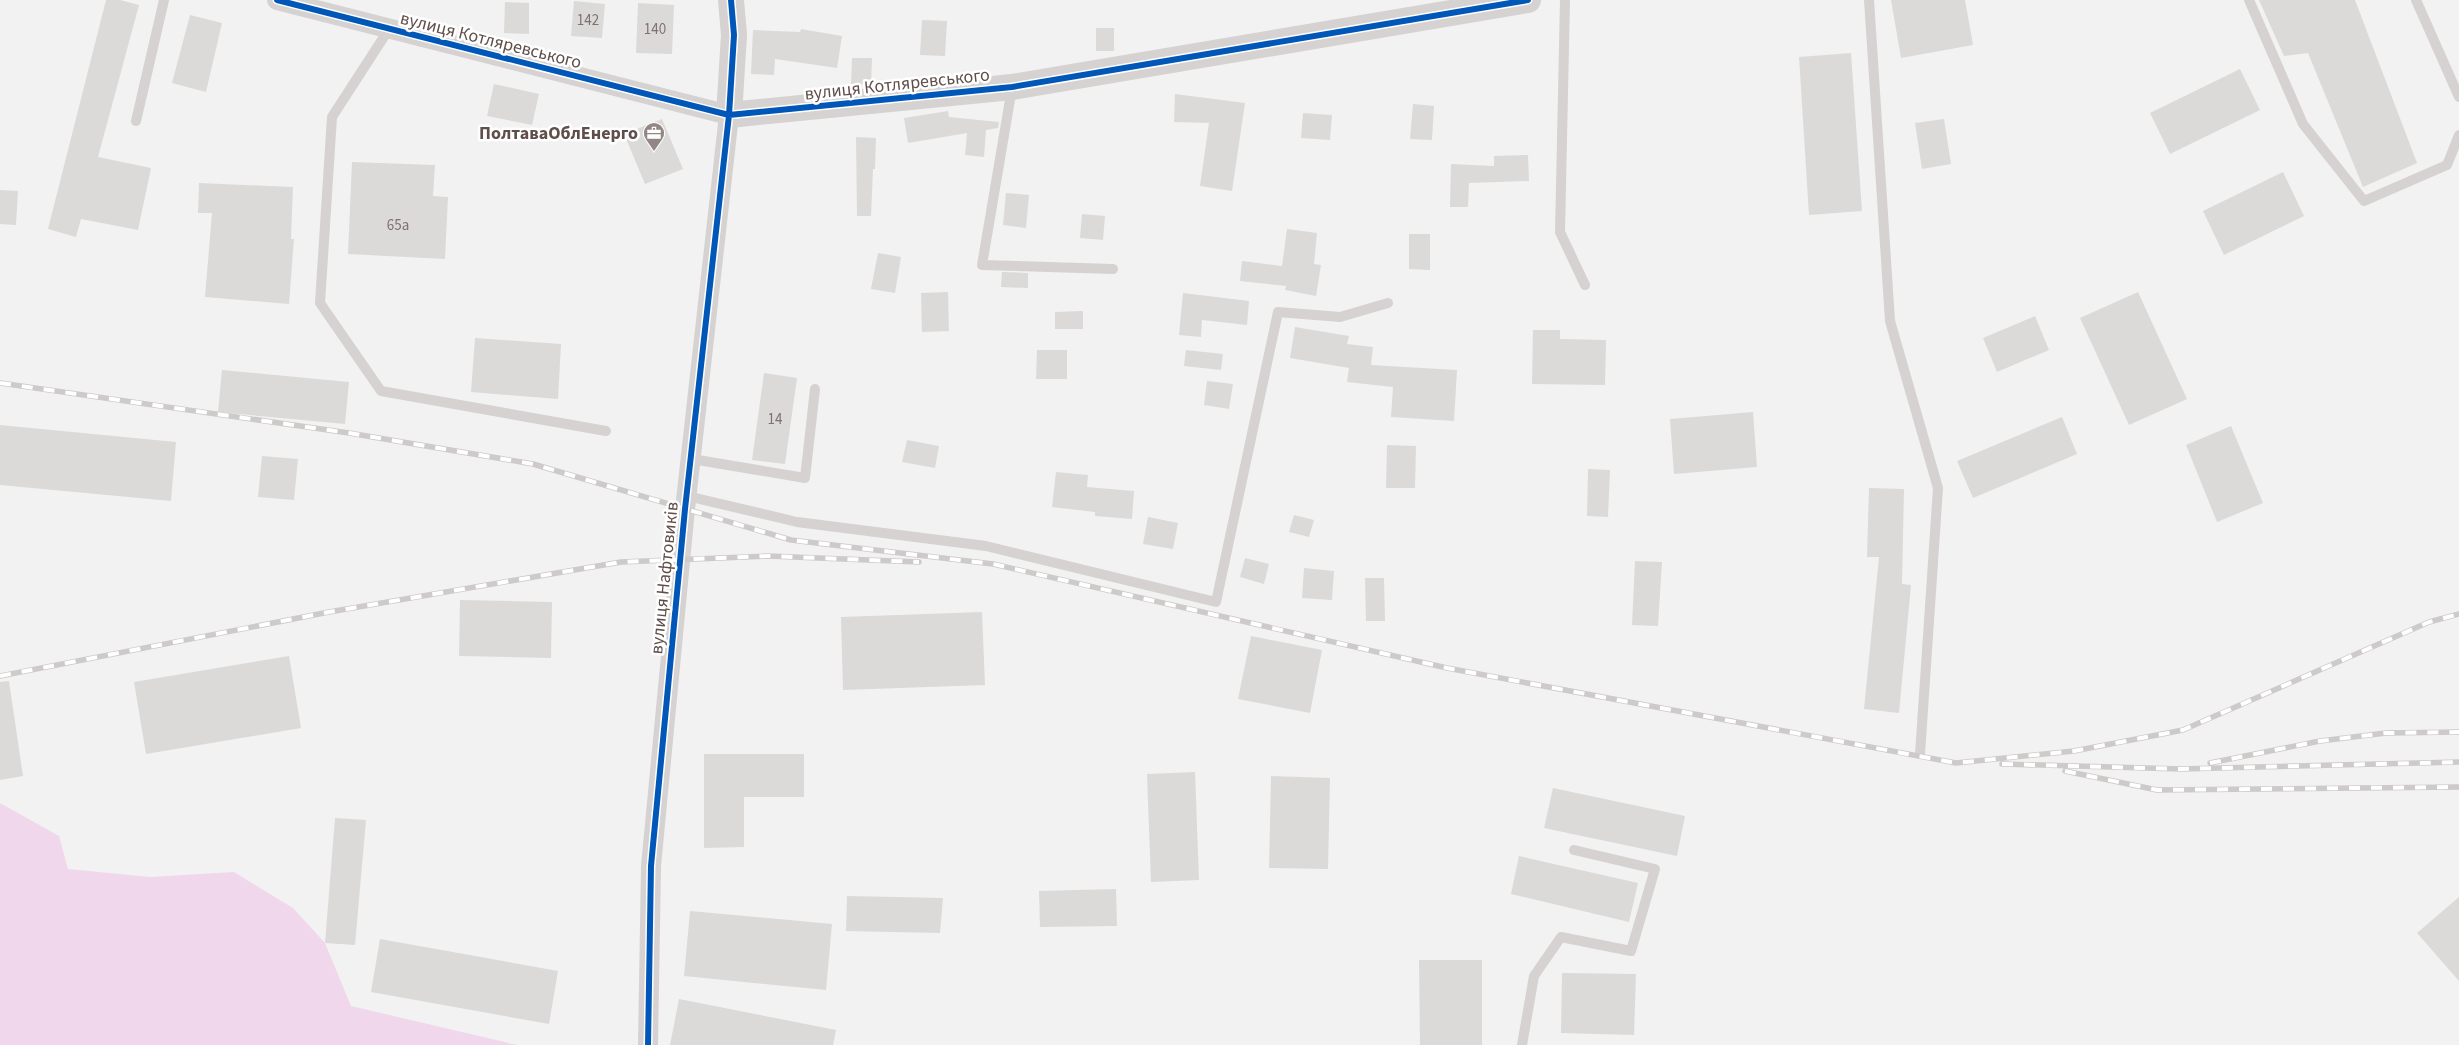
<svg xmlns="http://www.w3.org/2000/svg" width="2459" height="1045" font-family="'Source Sans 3',sans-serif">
<rect width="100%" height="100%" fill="#f2f2f2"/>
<path fill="#f1d7ec" d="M 0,803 L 59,836 L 68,869 L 150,877 L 234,872 L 293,908 L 325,943 L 351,1006 L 517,1045 L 0,1045 Z"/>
<path fill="#dbdad9" d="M 106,0 L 120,0 L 139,5 L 98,157 L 151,168 L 138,230 L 81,219 L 76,237 L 48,229 Z
M 1891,0 L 1965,0 L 1973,45 L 1901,58 Z
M 2259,0 L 2355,0 L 2417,163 L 2363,187 L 2308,53 L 2284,56 Z
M 574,1 L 605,4 L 602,38 L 571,36 Z
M 505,2 L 529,3 L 529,34 L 504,33 Z
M 638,3 L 674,5 L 672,54 L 636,53 Z
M 190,15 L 222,23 L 206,92 L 172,83 Z
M 922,20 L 947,21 L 945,56 L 920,55 Z
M 1096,28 L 1114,28 L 1114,51 L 1096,51 Z
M 801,29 L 842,36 L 837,68 L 775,59 L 774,75 L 751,74 L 753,30 L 800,32 Z
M 1851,53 L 1862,211 L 1809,215 L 1799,57 Z
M 852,58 L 872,58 L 871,85 L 851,84 Z
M 2240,69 L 2260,110 L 2170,154 L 2150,113 Z
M 494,84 L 539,94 L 532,125 L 487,116 Z
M 1175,94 L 1245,103 L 1232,191 L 1200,186 L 1209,123 L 1174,122 Z
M 1413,104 L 1434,106 L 1432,140 L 1410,139 Z
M 948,111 L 949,117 L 999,122 L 998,128 L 986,130 L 984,157 L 965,155 L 967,133 L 908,143 L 904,118 Z
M 1303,113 L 1332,115 L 1330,140 L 1301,138 Z
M 662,119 L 683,169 L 645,184 L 624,134 Z
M 1944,119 L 1951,164 L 1922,169 L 1915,123 Z
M 856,137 L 876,138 L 875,169 L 873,169 L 871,216 L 857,216 Z
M 1528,155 L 1529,181 L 1469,183 L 1468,207 L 1450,207 L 1451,164 L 1494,166 L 1494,156 Z
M 352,162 L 435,165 L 433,196 L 448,197 L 445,259 L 348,254 Z
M 2283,172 L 2304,216 L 2224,255 L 2203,211 Z
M 199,183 L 293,187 L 291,239 L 294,239 L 289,304 L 205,297 L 212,213 L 198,213 Z
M 0,190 L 18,191 L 16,225 L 0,224 Z
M 1006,193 L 1029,195 L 1026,228 L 1003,225 Z
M 1082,214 L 1105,216 L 1103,240 L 1080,238 Z
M 1287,229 L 1317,233 L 1314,264 L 1321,265 L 1316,296 L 1285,290 L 1286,286 L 1240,281 L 1242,261 L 1282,266 Z
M 1409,234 L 1430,234 L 1430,270 L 1409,269 Z
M 878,253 L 901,257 L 895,293 L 871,289 Z
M 1002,272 L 1028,273 L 1028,288 L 1001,287 Z
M 948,292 L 949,331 L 922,332 L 921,293 Z
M 2138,292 L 2187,399 L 2129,425 L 2080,318 Z
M 1183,293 L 1249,301 L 1247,325 L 1202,320 L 1201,337 L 1179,335 Z
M 1083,311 L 1083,329 L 1055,329 L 1055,312 Z
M 2035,316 L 2049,350 L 1997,372 L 1983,338 Z
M 1295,327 L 1349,336 L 1347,344 L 1373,347 L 1371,365 L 1457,370 L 1454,421 L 1391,417 L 1393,387 L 1347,382 L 1349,368 L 1290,358 Z
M 1533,330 L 1560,330 L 1560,339 L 1606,340 L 1605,385 L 1532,384 Z
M 475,338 L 561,344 L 558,399 L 471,392 Z
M 1037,350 L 1067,350 L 1067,379 L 1036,379 Z
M 1186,350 L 1223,354 L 1221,370 L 1184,366 Z
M 222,370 L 349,382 L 345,424 L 218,412 Z
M 764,373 L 797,378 L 785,464 L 752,460 Z
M 1207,381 L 1233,384 L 1229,409 L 1204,405 Z
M 1753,412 L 1757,467 L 1674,474 L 1670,419 Z
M 2062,417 L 2077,454 L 1973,498 L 1957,461 Z
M 0,425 L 176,442 L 171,501 L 0,485 Z
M 2231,426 L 2263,503 L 2217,522 L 2186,445 Z
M 907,440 L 939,446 L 935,468 L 902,462 Z
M 1387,445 L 1416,446 L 1415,488 L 1386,488 Z
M 262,456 L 298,459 L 294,500 L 258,497 Z
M 1588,469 L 1610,470 L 1608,517 L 1587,516 Z
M 1056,472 L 1088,475 L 1087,487 L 1134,491 L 1132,519 L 1095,516 L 1095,512 L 1052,507 Z
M 1869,488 L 1904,489 L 1902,584 L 1911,585 L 1899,713 L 1864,709 L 1879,557 L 1867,557 Z
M 1294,515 L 1314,520 L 1309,537 L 1289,532 Z
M 1148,517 L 1178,523 L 1173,549 L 1143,544 Z
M 1245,558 L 1269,564 L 1264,584 L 1240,577 Z
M 1635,561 L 1662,562 L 1658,626 L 1632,625 Z
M 1304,568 L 1334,571 L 1332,600 L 1302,598 Z
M 1365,578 L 1384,578 L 1385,621 L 1366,621 Z
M 460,600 L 552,602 L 551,658 L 459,656 Z
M 982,612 L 985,685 L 843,690 L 841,617 Z
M 1251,636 L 1322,650 L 1310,713 L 1238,699 Z
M 289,656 L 301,728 L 146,754 L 134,682 Z
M 9,681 L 23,776 L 0,780 L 0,682 Z
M 704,754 L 804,754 L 804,797 L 744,797 L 744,847 L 704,848 Z
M 1195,772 L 1199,880 L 1151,882 L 1147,774 Z
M 1271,776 L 1330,778 L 1328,869 L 1269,868 Z
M 1553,788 L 1685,816 L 1677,856 L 1544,828 Z
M 335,818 L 366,820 L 355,945 L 325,943 Z
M 1519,856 L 1638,883 L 1629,922 L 1511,894 Z
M 1116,889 L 1117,926 L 1040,927 L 1039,891 Z
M 847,896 L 943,898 L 940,933 L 846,931 Z
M 2459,897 L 2459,981 L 2417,933 Z
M 690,911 L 832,924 L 826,990 L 684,976 Z
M 380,939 L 558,971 L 549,1024 L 371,992 Z
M 1419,960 L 1482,960 L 1482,1045 L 1420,1045 Z
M 1562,973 L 1636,974 L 1634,1035 L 1561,1033 Z
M 679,999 L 836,1030 L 833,1045 L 670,1045 Z"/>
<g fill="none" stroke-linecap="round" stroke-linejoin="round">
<path stroke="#d5d2d1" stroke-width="10" d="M 1565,0 L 1560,232 L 1585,285
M 1869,0 L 1890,321 L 1938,488 L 1920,754
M 2249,0 L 2303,124 L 2364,201 L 2447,165 L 2459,135
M 2416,0 L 2459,97
M 389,29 L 332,117 L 320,303 L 381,391 L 606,431
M 1012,88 L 982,265 L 1113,269
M 136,121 L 164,0
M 692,459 L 805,478 L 815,389
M 687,496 L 797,522 L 986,546 L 1216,602 L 1278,312 L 1340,317 L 1388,303
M 1522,1045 L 1534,976 L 1561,937 L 1631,951 L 1655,869 L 1574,850"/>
<path stroke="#d5d2d1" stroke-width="20" d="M 277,0 L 729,115 L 685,509 L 651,866 L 648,1045"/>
<path stroke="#d5d2d1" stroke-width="26" d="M 731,0 L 734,35 L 729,115 L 1012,87 L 1528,0"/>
<g stroke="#cdcac9" stroke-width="5.5">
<path id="rail" d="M 0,383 L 349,433 L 533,464 L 791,540 L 993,564 L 1447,668 L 1956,763 L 2074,751 L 2183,730 L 2429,622 L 2459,614
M 0,676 L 329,612 L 621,562 L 768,556 L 919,562
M 2210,763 L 2320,741 L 2386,733 L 2459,732
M 2002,764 L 2181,769 L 2459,762
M 2065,771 L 2157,790 L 2459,787"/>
</g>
<use href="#rail" stroke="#fff" stroke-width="4" stroke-dasharray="11" stroke-linecap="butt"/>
<g stroke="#fff" stroke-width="9">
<path id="cycleway" d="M 277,0 L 729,115 L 1012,87 L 1528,0
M 648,1045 L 651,866 L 685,509 L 729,115 L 734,35 L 731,0"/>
</g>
<use href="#cycleway" stroke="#0057b8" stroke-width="6"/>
</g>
<defs>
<g id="office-pin" transform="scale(1.125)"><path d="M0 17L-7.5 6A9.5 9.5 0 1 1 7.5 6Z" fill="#928784" stroke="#fff"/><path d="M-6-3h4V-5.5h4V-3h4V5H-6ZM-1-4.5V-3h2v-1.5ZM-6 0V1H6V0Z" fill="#fff"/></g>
</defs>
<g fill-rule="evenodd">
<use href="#office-pin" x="654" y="133"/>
</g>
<g text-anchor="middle" stroke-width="5" stroke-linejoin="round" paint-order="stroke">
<g font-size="15" fill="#7f726e">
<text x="588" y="25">142</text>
<text x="655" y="34">140</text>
<text x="398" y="230">65а</text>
<text x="775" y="424">14</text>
</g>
<g font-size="18" fill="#5f4e49" stroke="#fff">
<text transform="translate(491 40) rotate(14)" y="6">вулиця Котляревського</text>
<text transform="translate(897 84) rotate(-6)" y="6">вулиця Котляревського</text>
<text transform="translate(664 578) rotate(-84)" y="6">вулиця Нафтовиків</text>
</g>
<g font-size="18" font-weight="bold" fill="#5f4e49" stroke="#fff" text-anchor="end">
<text x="638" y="139">ПолтаваОблЕнерго</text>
</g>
</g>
</svg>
